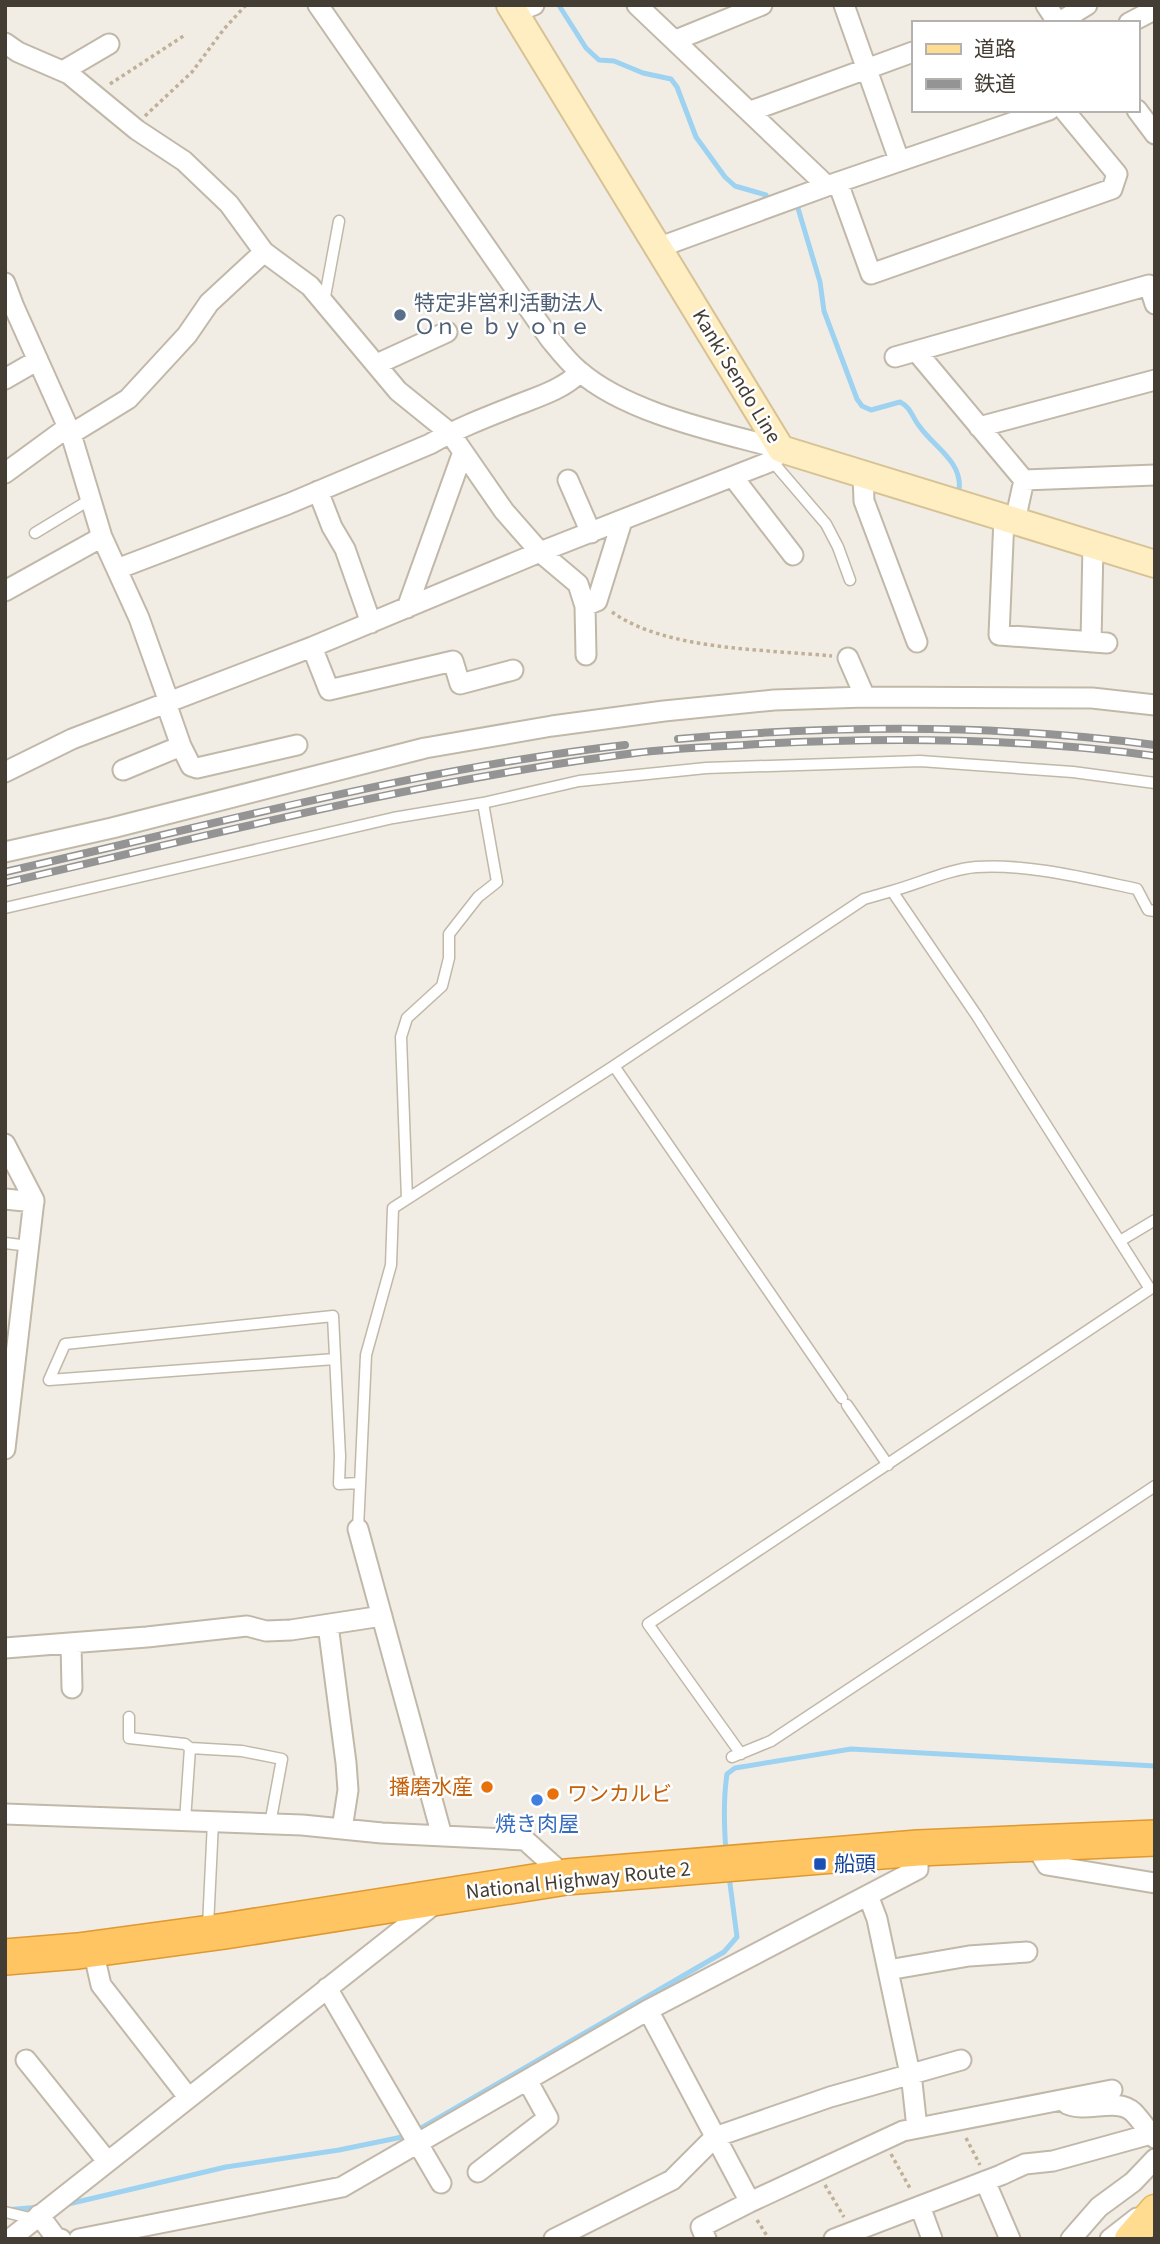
<svg xmlns="http://www.w3.org/2000/svg" width="1160" height="2244" font-family="'Source Sans 3','Noto Sans JP',sans-serif">
<rect width="100%" height="100%" fill="#f2ede4"/>
<g fill="none" stroke-linecap="round" stroke-linejoin="round">
<path stroke="#9ed2f1" stroke-width="5" d="M 560,7 L 586,48 L 599,60 L 614,61 L 643,73 L 671,79 L 677,87 L 696,137 L 725,177 L 735,186 L 766,195
M 797,205 L 820,282 L 824,311 L 857,399 L 862,406 L 871,410 L 900,402 C 912,408 912,418 920,427 C 934,447 963,462 959,490
M 726,1852 C 724,1826 723,1800 727,1774 L 735,1768 L 851,1749 L 1155,1766
M 416,2131 L 724,1952 L 737,1937 L 729,1876
M 64,2205 L 226,2167 L 339,2150 L 407,2136
M 5,2210 L 40,2207"/>
<g stroke="#c1b8a9" stroke-width="13">
<path id="lane" d="M 324,302 L 339,221
M 772,461 L 826,524 L 838,547 L 850,580
M 35,533 L 91,499
M 892,891 C 918,884 950,869 976,867 C 1024,863 1089,879 1137,889 L 1148,910 L 1155,911
M 5,908 L 393,818 L 483,803 L 579,781 L 706,768 L 920,761 L 1073,772 L 1155,783
M 614,1066 L 864,899 L 892,891 L 977,1016 L 1150,1289 L 648,1624 L 741,1754
M 407,1199 L 401,1037 L 407,1018 L 442,986 L 449,958 L 449,934 L 478,897 L 497,882 L 483,803
M 1120,1241 L 1155,1220
M 5,1243 L 29,1246
M 335,1359 L 49,1380 L 65,1344 L 333,1316 L 340,1456 L 339,1484 L 360,1483
M 847,1405 L 888,1465
M 358,1529 L 366,1355 L 391,1265 L 393,1208 L 614,1066 L 842,1398
M 129,1717 L 129,1738 L 185,1744 L 190,1748 L 242,1751 L 282,1759 L 270,1824
M 732,1757 L 771,1741 L 1155,1486
M 185,1821 L 190,1748
M 208,1926 L 213,1822
M 5,2212 L 34,2219"/>
</g>
<g stroke="#c1b8a9" stroke-width="23">
<path id="street" d="M 637,5 L 827,186
M 844,5 L 899,160
M 1046,5 L 1058,23
M 515,12 L 534,5
M 1058,23 L 1087,5
M 1129,23 L 1148,13
M 676,40 L 762,5
M 5,43 L 18,52 L 69,74 L 137,130 L 184,161 L 229,204 L 264,252 L 310,286 L 398,391 L 450,433 L 504,511 L 540,552 L 578,584 L 585,606 L 586,655
M 63,71 L 109,44
M 1137,110 L 1155,134
M 751,111 L 913,52
M 838,183 L 871,274 L 1112,189 L 1117,174 L 1064,110
M 660,247 L 827,186 L 1049,110
M 5,283 L 14,307 L 71,434 L 102,537 L 139,618 L 169,702
M 916,351 L 1024,480 L 1015,521
M 895,357 L 1149,285 L 1155,304
M 377,364 L 447,332
M 5,379 L 38,360
M 979,427 L 1155,380
M 71,434 L 128,399 L 187,335 L 209,303 L 264,252
M 5,473 L 68,427
M 863,474 L 864,501 L 917,642
M 733,477 L 793,555
M 568,480 L 591,533
M 1024,480 L 1155,475
M 318,491 L 332,527 L 345,549 L 371,623
M 1004,518 L 999,635 L 1107,643
M 117,569 L 288,504 L 430,444 C 456,429 484,418 512,407 C 534,398 563,390 580,372
M 5,591 L 102,537
M 585,606 L 597,601 L 622,521
M 407,608 L 463,452
M 1091,642 L 1093,545
M 312,647 L 329,690 L 453,661 L 460,684 L 513,670
M 848,658 L 865,697
M 166,703 L 181,746 L 191,766 L 197,768 L 297,745
M 123,770 L 181,746
M 5,772 L 72,739 L 312,647 L 540,552 L 772,461 L 781,449 C 720,432 628,414 579,371 C 568,362 559,350 550,339 L 318,5
M 5,852 L 112,828 L 425,748 L 552,726 L 664,711 L 774,700 L 865,697 L 1092,698 L 1155,705
M 5,1144 L 34,1200 L 5,1449
M 5,1199 L 34,1202
M 358,1529 L 442,1836
M 328,1625 L 346,1763 L 348,1790 L 342,1829
M 71,1644 L 72,1688
M 5,1648 L 147,1637 L 247,1626 L 266,1631 L 291,1630 L 382,1616
M 5,1814 L 302,1825 L 382,1833 L 525,1840 L 566,1877
M 1034,1843 L 1047,1865 L 1155,1883
M 868,1895 L 877,1919 L 910,2074
M 93,1950 L 101,1985 L 188,2097
M 888,1970 L 969,1956 L 1027,1952
M 327,1988 L 441,2183
M 648,2010 L 750,2202 L 701,2227 L 706,2239
M 26,2060 L 107,2161
M 911,2073 L 917,2128
M 1067,2104 C 1087,2113 1117,2097 1133,2112 C 1140,2119 1145,2127 1151,2134
M 478,2172 L 548,2118 L 527,2080
M 985,2181 L 1010,2239
M 750,2202 L 903,2131 L 1112,2090
M 920,2206 L 932,2239
M 39,2215 L 56,2238 L 61,2239
M 10,2239 L 437,1902
M 79,2239 L 342,2187 L 648,2010 L 918,1869 L 918,1848
M 554,2239 L 672,2180 L 715,2137 L 830,2097 L 961,2060
M 834,2239 L 1001,2175 L 1025,2164 L 1053,2161 L 1151,2134 L 1155,2138
M 1071,2239 L 1099,2207 L 1133,2182 L 1155,2159
M 1110,2239 L 1137,2218"/>
</g>
<g stroke="#d6c295" stroke-width="30">
<path id="secondary" d="M 510,5 L 781,449 L 1155,564"/>
</g>
<g stroke="#e5b85f" stroke-width="33">
<path id="primary" d="M 1130,2239 L 1155,2210"/>
</g>
<g stroke="#df9931" stroke-width="38">
<path id="highway" d="M 5,1957 L 78,1951 L 225,1931 L 566,1877 L 918,1848 L 1155,1838"/>
</g>
<path stroke="#c0b097" stroke-width="3.5" stroke-dasharray="3.5 3.5" stroke-linecap="butt" d="M 110,84 L 185,35
M 145,116 L 192,72 L 224,29 L 246,5
M 612,612 C 667,651 765,649 832,656
M 966,2138 L 980,2165
M 891,2154 L 911,2190
M 825,2185 L 844,2217
M 757,2220 L 769,2239"/>
<use href="#lane" stroke="#fff" stroke-width="10"/>
<use href="#street" stroke="#fff" stroke-width="19"/>
<use href="#secondary" stroke="#ffeec1" stroke-width="26"/>
<use href="#primary" stroke="#ffdc90" stroke-width="30"/>
<use href="#highway" stroke="#ffc562" stroke-width="35"/>
<g stroke="#949494" stroke-width="8">
<path id="rail" d="M 678,739 C 836,725 997,724 1155,745
M 5,872 C 211,825 416,769 625,745
M 5,883 C 214,834 422,780 635,753 C 676,748 717,747 758,744 C 890,737 1024,738 1155,756"/>
</g>
<use href="#rail" stroke="#fff" stroke-width="5" stroke-dasharray="16" stroke-linecap="butt"/>
</g>
<circle fill="#5c6f8a" stroke="#fff" stroke-width="2.5" cx="400" cy="315" r="7"/>
<g fill="#e8710a" stroke="#fff" stroke-width="2.5">
<circle cx="487" cy="1787" r="7"/>
<circle cx="553" cy="1794" r="7"/>
</g>
<circle fill="#3f7fe0" stroke="#fff" stroke-width="2.5" cx="537" cy="1800" r="7"/>
<rect fill="#1a4fb4" stroke="#fff" stroke-width="2.5" x="813" y="1857" width="14" height="14" rx="3.5"/>
<g text-anchor="middle" stroke-width="5" stroke-linejoin="round" paint-order="stroke">
<g font-size="21" fill="#4e5e75" stroke="#fff" text-anchor="start">
<text x="414" y="310">特定非営利活動法人<tspan x="414" dy="24">Ｏｎｅ ｂｙ ｏｎｅ</tspan></text>
</g>
<g font-size="21" fill="#443d34" stroke="#fff">
<text transform="translate(737 376) rotate(59)" y="7">Kanki Sendo Line</text>
<text transform="translate(578 1880) rotate(-6)" y="7">National Highway Route 2</text>
</g>
<g font-size="21" fill="#c56008" stroke="#fff" text-anchor="end">
<text x="473" y="1794">播磨水産</text>
<text x="567" y="1801" text-anchor="start">ワンカルビ</text>
</g>
<g font-size="21" fill="#366cbe" stroke="#fff">
<text x="537" y="1831">焼き肉屋</text>
</g>
<g font-size="21" fill="#164399" stroke="#fff" text-anchor="start">
<text x="834" y="1871">船頭</text>
</g>
</g>
<rect width="1160" height="2244" fill="none" stroke="#443d34" stroke-width="14"/>
<rect x="912" y="21" width="228" height="91" fill="#ffffff" stroke="#b4b1ae" stroke-width="2"/>
<rect x="926" y="44" width="35" height="10" fill="#ffdc90" stroke="#b4b1ae" stroke-width="2"/>
<text x="974" y="56" font-size="21" fill="#443d34">道路</text>
<rect x="926" y="79" width="35" height="10" fill="#949494" stroke="#b4b1ae" stroke-width="2"/>
<text x="974" y="91" font-size="21" fill="#443d34">鉄道</text>
</svg>
